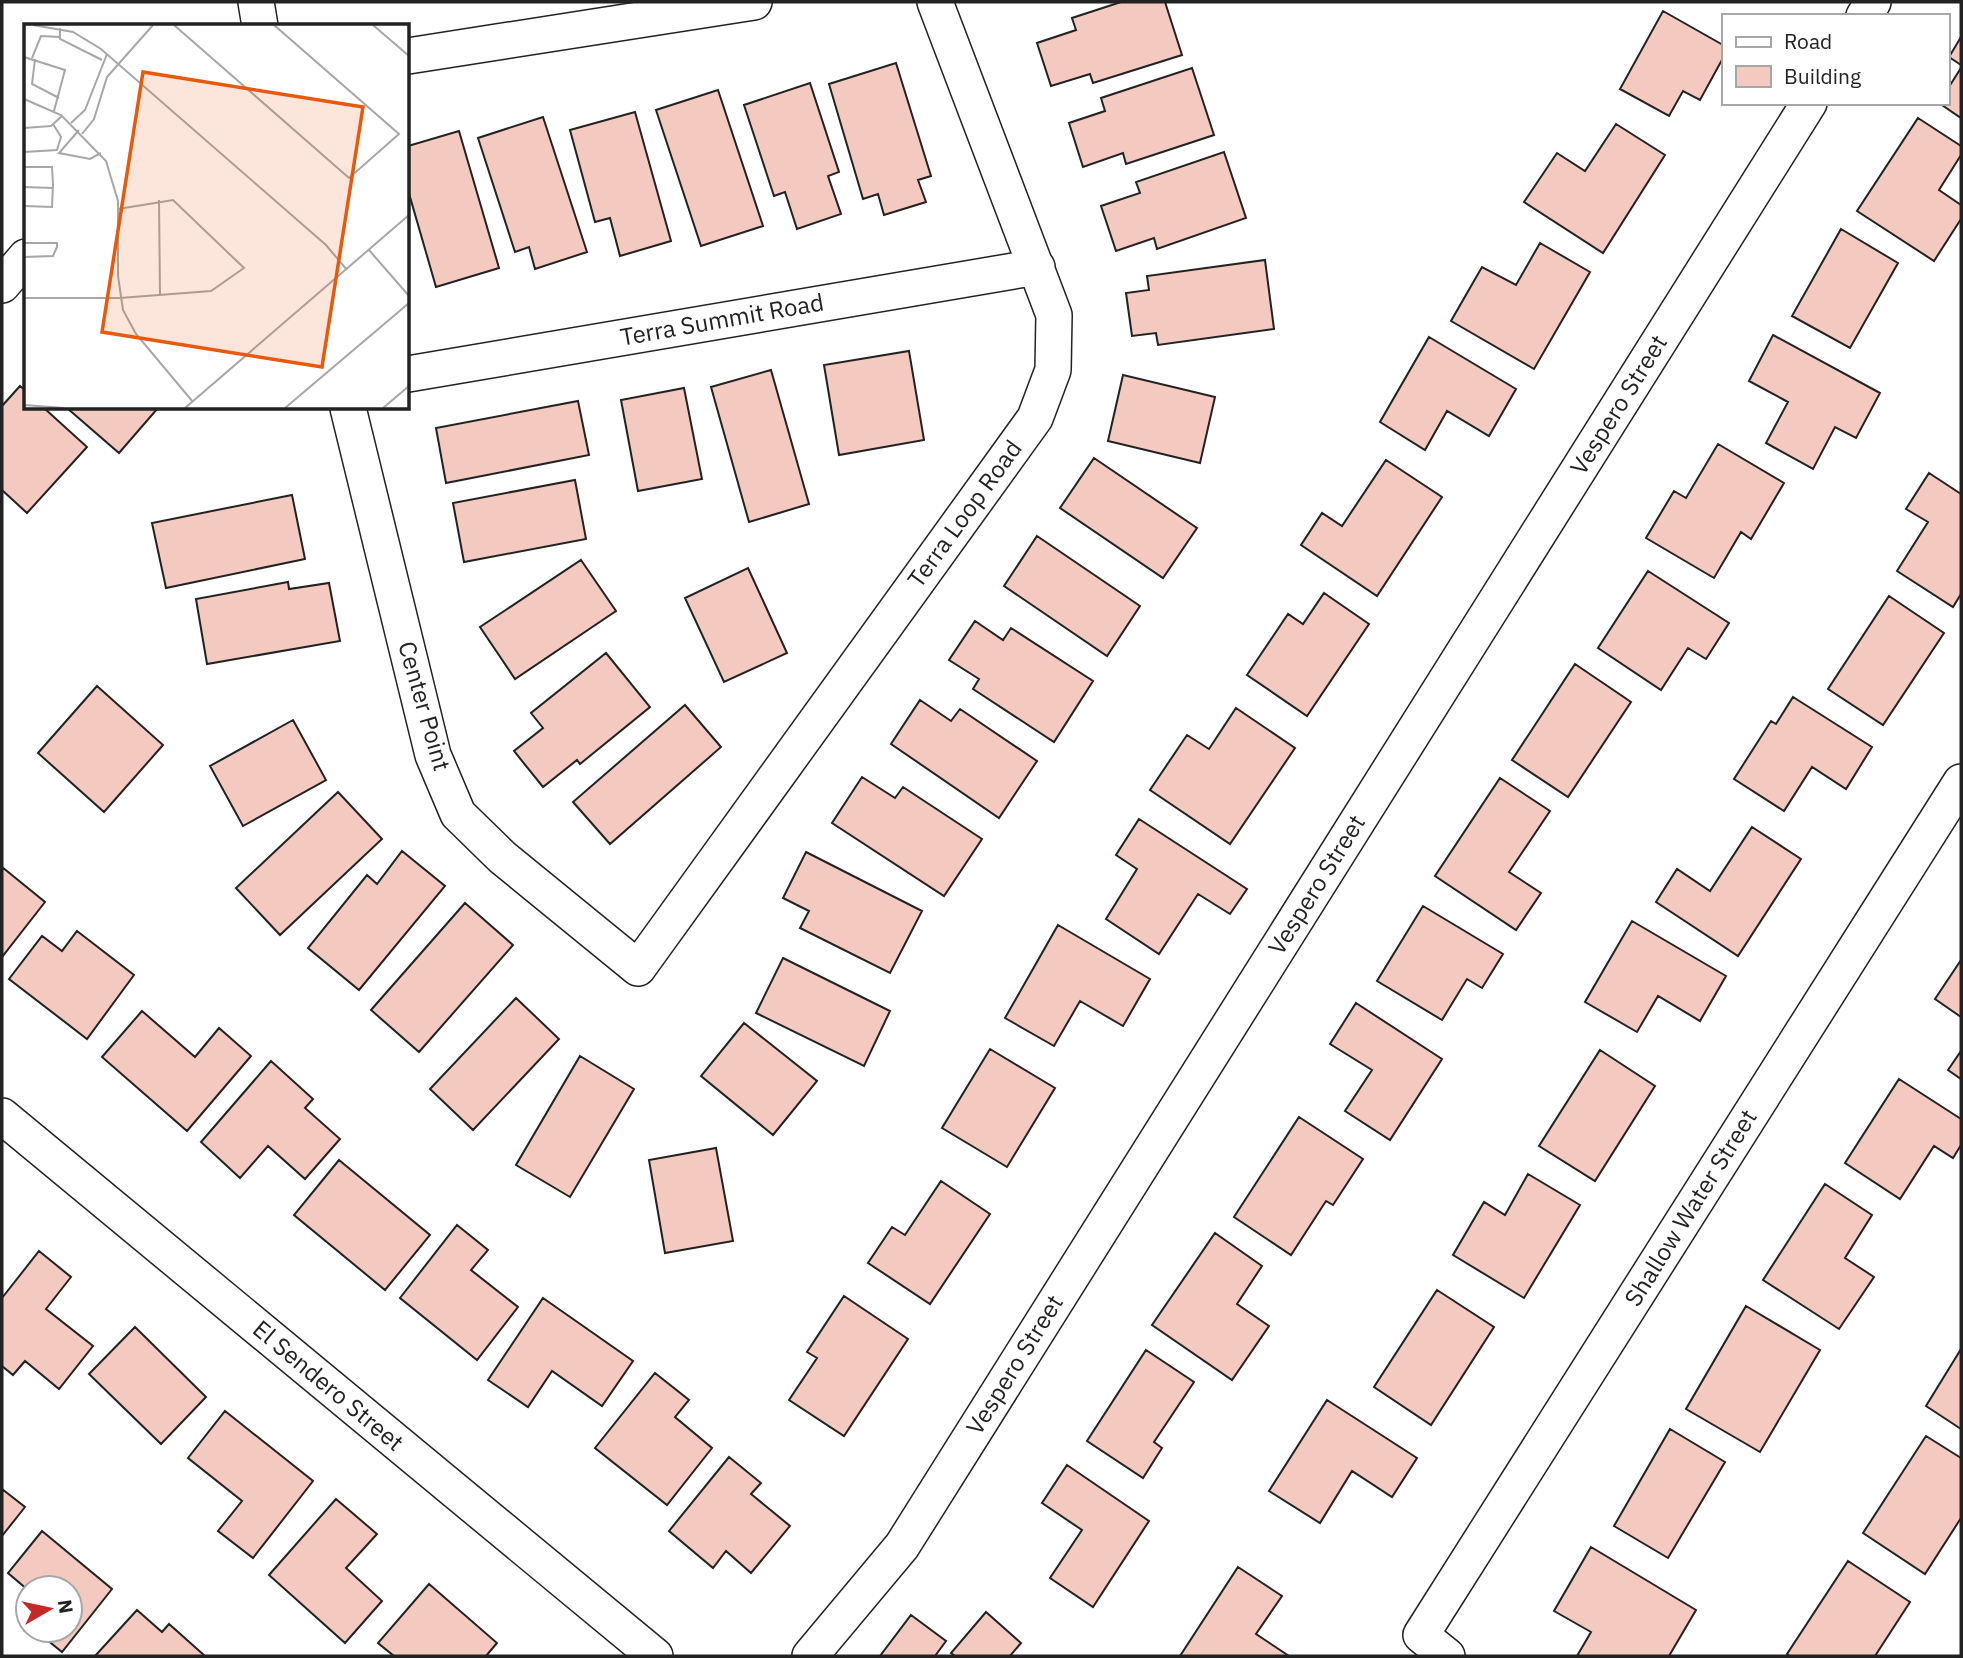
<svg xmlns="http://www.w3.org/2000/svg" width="1963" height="1658" font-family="'IBM Plex Sans',sans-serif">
<rect width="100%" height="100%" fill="#fff"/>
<path fill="#f3c9c0" stroke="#222" stroke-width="2" d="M 1121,2 L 1165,2 L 1182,55 L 1093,83 L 1090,74 L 1051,86 L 1037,43 L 1076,30 L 1072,18 Z
M 1663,11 L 1723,45 L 1723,58 L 1700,100 L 1683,91 L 1669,116 L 1620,89 Z
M 1961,37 L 1961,65 L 1949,57 Z
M 896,63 L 931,176 L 918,180 L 926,202 L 884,215 L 878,194 L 863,199 L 829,84 Z
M 1192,68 L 1214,135 L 1126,164 L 1123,153 L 1083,167 L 1069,123 L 1105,111 L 1101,98 Z
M 1961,68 L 1961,118 L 1939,103 L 1947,103 L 1947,90 Z
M 810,83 L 839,172 L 828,176 L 841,214 L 797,229 L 785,192 L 774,196 L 744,105 Z
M 718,90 L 763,226 L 701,246 L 656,110 Z
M 635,112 L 671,241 L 620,256 L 610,218 L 595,222 L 570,130 Z
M 543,117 L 587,252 L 535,269 L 529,247 L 515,252 L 478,138 Z
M 1918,118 L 1961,146 L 1961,155 L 1939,190 L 1961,205 L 1961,219 L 1934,261 L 1857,211 Z
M 1616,124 L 1665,155 L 1603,253 L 1524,202 L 1557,153 L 1585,171 Z
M 459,131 L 499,268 L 436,287 L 408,190 L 408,146 Z
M 1224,152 L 1246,218 L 1157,249 L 1154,238 L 1116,251 L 1101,206 L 1140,193 L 1136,182 Z
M 1841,229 L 1898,263 L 1850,348 L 1792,316 Z
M 1540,243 L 1590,272 L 1534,369 L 1451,321 L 1482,267 L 1516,285 Z
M 1265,260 L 1274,329 L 1158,345 L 1156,333 L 1132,336 L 1126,293 L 1149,290 L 1147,276 Z
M 1773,335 L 1880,393 L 1856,438 L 1835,427 L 1813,469 L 1766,443 L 1788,402 L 1749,381 Z
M 1429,337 L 1516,389 L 1489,436 L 1447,411 L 1425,450 L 1380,422 Z
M 909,351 L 924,440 L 839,455 L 824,365 Z
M 771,370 L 809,504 L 749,522 L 711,387 Z
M 1123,375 L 1215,397 L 1200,463 L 1108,441 Z
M 20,386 L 26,391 L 26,408 L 44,408 L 87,447 L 27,513 L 2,490 L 2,406 Z
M 684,388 L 702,479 L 638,491 L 621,400 Z
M 578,401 L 589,455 L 446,483 L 436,428 Z
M 67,408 L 158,408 L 119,453 Z
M 1718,444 L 1784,483 L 1751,539 L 1741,532 L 1714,578 L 1646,538 L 1674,491 L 1686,498 Z
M 1094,458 L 1197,528 L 1163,578 L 1060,508 Z
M 1386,460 L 1442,497 L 1377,596 L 1301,545 L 1322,513 L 1342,526 Z
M 1929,473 L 1961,494 L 1961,594 L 1953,607 L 1897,571 L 1928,522 L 1906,509 Z
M 575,480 L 586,539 L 464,562 L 453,503 Z
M 292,495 L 305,559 L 166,588 L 152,523 Z
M 1037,536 L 1140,606 L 1107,656 L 1004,586 Z
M 581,560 L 616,611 L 515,679 L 480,627 Z
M 748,568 L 787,653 L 724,682 L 685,598 Z
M 1648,571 L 1729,623 L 1706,659 L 1688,648 L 1661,690 L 1598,648 Z
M 288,582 L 289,589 L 329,583 L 340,641 L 207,664 L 196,599 Z
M 1324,593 L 1369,624 L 1307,716 L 1247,675 L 1288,614 L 1303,624 Z
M 1889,596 L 1944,633 L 1883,725 L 1828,689 Z
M 975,621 L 1003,640 L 1011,628 L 1093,681 L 1054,742 L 973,689 L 979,679 L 949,660 Z
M 606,653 L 650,707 L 580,764 L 577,760 L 543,787 L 514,751 L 543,728 L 531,713 Z
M 1575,664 L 1631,702 L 1568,797 L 1512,760 Z
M 97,686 L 163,745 L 104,812 L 38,753 Z
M 1793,697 L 1872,747 L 1846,789 L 1812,767 L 1784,811 L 1734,779 L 1771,721 L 1776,724 Z
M 920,700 L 951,721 L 960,709 L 1037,761 L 999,818 L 891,744 Z
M 685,705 L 721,747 L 610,844 L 573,802 Z
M 1236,708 L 1295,748 L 1230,844 L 1150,790 L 1187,735 L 1209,749 Z
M 293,720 L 326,780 L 243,826 L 210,766 Z
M 862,777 L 895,798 L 903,787 L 982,839 L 944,896 L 832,823 Z
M 1500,778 L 1550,811 L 1509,872 L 1541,893 L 1516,930 L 1435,876 Z
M 338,792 L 382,839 L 280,935 L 236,888 Z
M 1139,819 L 1247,889 L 1230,914 L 1198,894 L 1159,954 L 1106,919 L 1137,869 L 1116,855 Z
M 1752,827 L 1801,859 L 1738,956 L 1656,902 L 1677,869 L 1710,891 Z
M 402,851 L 445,886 L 359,990 L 308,948 L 367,875 L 377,884 Z
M 806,852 L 922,911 L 890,973 L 800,928 L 809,911 L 783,898 Z
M 2,867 L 45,902 L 2,957 Z
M 465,903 L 513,945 L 419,1052 L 371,1010 Z
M 1423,906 L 1503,954 L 1482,988 L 1467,979 L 1442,1020 L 1377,981 Z
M 1632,921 L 1726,976 L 1700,1021 L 1658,996 L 1637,1032 L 1585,1002 Z
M 1058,925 L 1150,979 L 1123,1026 L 1080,1001 L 1054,1046 L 1005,1018 Z
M 77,931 L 134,975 L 87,1039 L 9,979 L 42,936 L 62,951 Z
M 783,958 L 890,1011 L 864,1066 L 756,1013 Z
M 1961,960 L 1961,1017 L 1935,999 Z
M 516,998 L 559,1039 L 473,1130 L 430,1089 Z
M 1356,1003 L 1442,1059 L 1390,1140 L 1345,1111 L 1372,1070 L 1330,1044 Z
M 142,1011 L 195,1057 L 219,1028 L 251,1056 L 187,1131 L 102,1057 Z
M 744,1023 L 817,1081 L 773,1135 L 701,1076 Z
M 990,1049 L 1055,1088 L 1007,1167 L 942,1128 Z
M 1600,1050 L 1655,1086 L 1595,1181 L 1539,1146 Z
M 1961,1051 L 1961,1079 L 1948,1070 Z
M 580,1056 L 634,1089 L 570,1197 L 516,1165 Z
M 271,1061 L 313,1099 L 305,1108 L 340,1139 L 305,1179 L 268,1146 L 240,1178 L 201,1142 Z
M 1899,1079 L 1961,1119 L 1961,1145 L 1953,1158 L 1934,1146 L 1900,1199 L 1845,1163 Z
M 1299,1117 L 1363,1159 L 1333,1205 L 1326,1201 L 1291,1255 L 1234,1217 Z
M 716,1148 L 733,1241 L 665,1253 L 649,1160 Z
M 339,1160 L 430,1235 L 385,1290 L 294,1215 Z
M 1528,1174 L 1580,1205 L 1524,1298 L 1453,1255 L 1484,1202 L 1505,1215 Z
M 941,1181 L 990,1214 L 930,1304 L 868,1263 L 892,1227 L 905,1235 Z
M 1825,1184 L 1872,1215 L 1845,1258 L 1874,1277 L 1839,1329 L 1763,1280 Z
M 457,1225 L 488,1250 L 471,1270 L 518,1307 L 477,1360 L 400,1298 Z
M 1215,1233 L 1262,1266 L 1237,1304 L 1269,1326 L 1232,1380 L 1152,1325 Z
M 39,1251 L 71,1277 L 46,1309 L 93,1346 L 59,1389 L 25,1361 L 13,1375 L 2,1366 L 2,1298 Z
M 1437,1290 L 1494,1327 L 1431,1425 L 1374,1387 Z
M 844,1296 L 908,1339 L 844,1436 L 789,1400 L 817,1358 L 807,1352 Z
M 543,1298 L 633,1361 L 602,1406 L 552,1371 L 528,1407 L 488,1380 Z
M 1746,1306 L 1820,1350 L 1760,1452 L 1686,1409 Z
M 135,1327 L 206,1397 L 161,1444 L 89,1374 Z
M 1961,1349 L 1961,1429 L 1926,1406 Z
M 1146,1350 L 1194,1382 L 1154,1442 L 1162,1448 L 1143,1478 L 1087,1441 Z
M 655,1373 L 689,1400 L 675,1417 L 712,1448 L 667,1505 L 595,1448 Z
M 1327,1400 L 1417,1458 L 1392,1497 L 1352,1471 L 1320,1523 L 1269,1491 Z
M 225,1411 L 313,1481 L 253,1558 L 218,1531 L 242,1501 L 188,1458 Z
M 1670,1429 L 1725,1462 L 1668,1558 L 1614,1526 Z
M 1926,1436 L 1961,1458 L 1961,1518 L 1925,1574 L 1863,1533 Z
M 729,1457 L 761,1483 L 751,1494 L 790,1526 L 751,1573 L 726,1551 L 713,1568 L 669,1531 Z
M 1067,1465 L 1149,1521 L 1093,1607 L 1050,1578 L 1082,1530 L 1042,1503 Z
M 2,1489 L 25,1507 L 2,1536 Z
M 336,1499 L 377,1534 L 346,1568 L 382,1601 L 345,1643 L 269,1575 Z
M 42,1531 L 112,1589 L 62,1652 L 35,1630 L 70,1630 L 70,1588 L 28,1588 L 28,1590 L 8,1573 Z
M 1591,1547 L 1696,1610 L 1669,1656 L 1577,1656 L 1591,1632 L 1554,1611 Z
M 1848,1561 L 1910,1602 L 1875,1656 L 1790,1656 L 1787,1654 Z
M 1238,1567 L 1282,1596 L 1256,1634 L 1289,1656 L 1180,1656 Z
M 429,1584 L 497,1643 L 486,1656 L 394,1656 L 378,1643 Z
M 137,1610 L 162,1632 L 169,1624 L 205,1656 L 95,1656 Z
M 986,1612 L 1021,1643 L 1010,1656 L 955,1656 L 951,1653 Z
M 911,1615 L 946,1641 L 935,1656 L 880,1656 Z"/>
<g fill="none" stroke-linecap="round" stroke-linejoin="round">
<g stroke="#222" stroke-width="38">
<path id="minor" d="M 256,2 L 260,26
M 1864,16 L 1873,2
M 408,56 L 754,2
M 2,285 L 26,257
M 408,374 L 1037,267
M 348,408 L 433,755 L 458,814 L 502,857 L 638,968 L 1035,418 L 1053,370 L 1054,315 L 935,2
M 2,1116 L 655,1656
M 810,1656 L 902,1546 L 1809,103
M 1447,1656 L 1421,1635 L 1961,782"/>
</g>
<use href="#minor" stroke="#fff" stroke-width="35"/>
</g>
<g text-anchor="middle" stroke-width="5" stroke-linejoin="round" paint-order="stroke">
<g font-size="24" fill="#222" stroke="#fff">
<text transform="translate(722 320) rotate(-10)" y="8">Terra Summit Road</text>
<text transform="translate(1619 405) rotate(-58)" y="8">Vespero Street</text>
<text transform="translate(965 514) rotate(-54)" y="8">Terra Loop Road</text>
<text transform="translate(424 706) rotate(74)" y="8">Center Point</text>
<text transform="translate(1317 885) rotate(-58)" y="8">Vespero Street</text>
<text transform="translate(1691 1208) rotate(-58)" y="8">Shallow Water Street</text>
<text transform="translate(1015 1365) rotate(-58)" y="8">Vespero Street</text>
<text transform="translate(328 1386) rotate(40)" y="8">El Sendero Street</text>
</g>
</g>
<g transform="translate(24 24)">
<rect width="385" height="385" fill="#fff"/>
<path fill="none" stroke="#a7a7a7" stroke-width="2" d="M 9,1 L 49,8 L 77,25 L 302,221 L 323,246M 150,1 L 325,154 L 375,110 L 250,1M 349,1 L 385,32M 36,4 L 36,15 L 78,36M 0,33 L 41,46 L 30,87M 8,34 L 17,12 L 36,13M 11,35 L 8,60 L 35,74M 0,75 L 37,91 L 82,137 L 94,177 L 94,252 L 99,286 L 112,310 L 169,378M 47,99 L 61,86 L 83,30M 0,104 L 27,102 L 38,92M 55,106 L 35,129 L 66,135 L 77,129M 58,110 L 70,95 L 83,53 L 129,1M 0,128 L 33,126 L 37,113 L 29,100M 0,143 L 28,143 L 29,161 L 28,183 L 0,182M 0,163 L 29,164M 135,176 L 136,271M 0,219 L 33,219 L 33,223 L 29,232 L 0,233M 345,226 L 385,272M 0,274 L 96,274 L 187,267 L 220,244 L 149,176 L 94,185M 0,381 L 40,384M 161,384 L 385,191M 261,384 L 385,279M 359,384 L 385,362"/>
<path fill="#e8590c" fill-opacity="0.15" stroke="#e8590c" stroke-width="3.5" d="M 119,48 L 339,83 L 298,343 L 78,308 Z"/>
<rect width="385" height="385" fill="none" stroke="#222" stroke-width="3.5"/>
</g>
<rect width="1963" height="1658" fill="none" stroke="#222222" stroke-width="7"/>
<rect x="1722" y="14" width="228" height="91" fill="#ffffff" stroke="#a7a7a7" stroke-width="2"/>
<rect x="1736" y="37" width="35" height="10" fill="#ffffff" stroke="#a7a7a7" stroke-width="2"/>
<text x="1784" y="49" font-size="21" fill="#222222">Road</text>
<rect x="1736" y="66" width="35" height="21" fill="#f3c9c0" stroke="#a7a7a7" stroke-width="2"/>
<text x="1784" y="84" font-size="21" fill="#222222">Building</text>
<g transform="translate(49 1609) rotate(81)"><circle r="33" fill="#ffffff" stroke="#a7a7a7" stroke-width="2"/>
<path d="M0-5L12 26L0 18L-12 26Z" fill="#c62828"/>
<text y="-10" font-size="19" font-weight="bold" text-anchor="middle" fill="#222222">N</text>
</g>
</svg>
